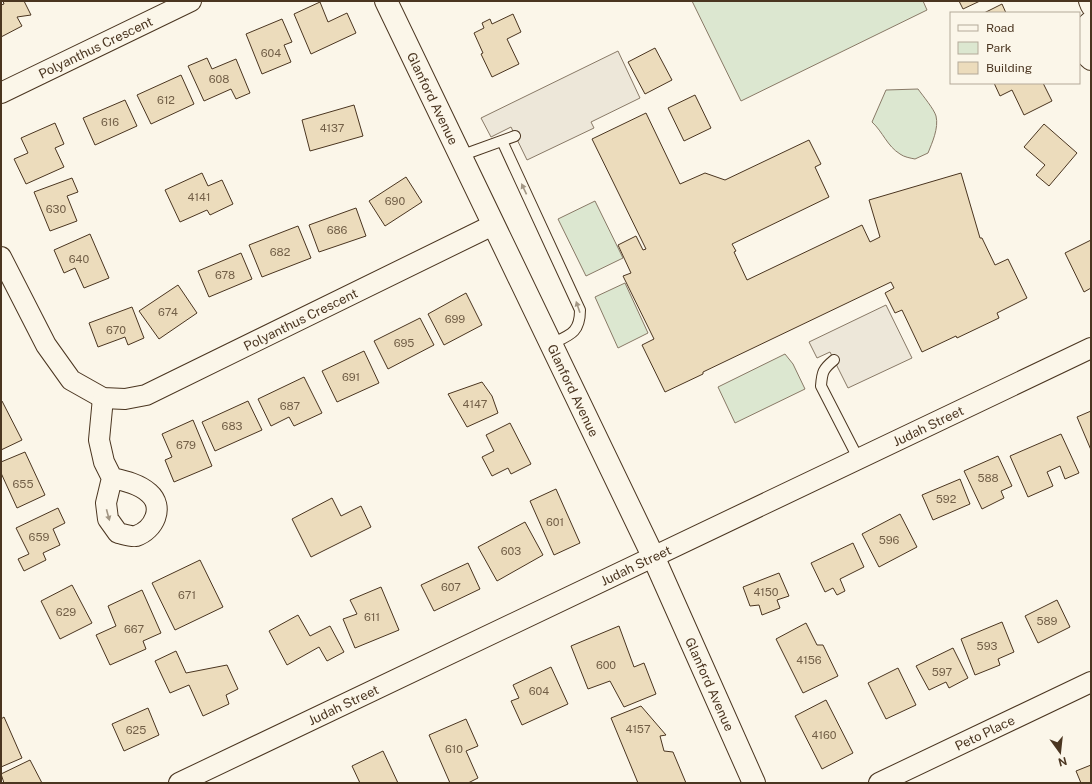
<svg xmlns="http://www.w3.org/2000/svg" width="1092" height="784" font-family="'Public Sans',sans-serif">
<rect width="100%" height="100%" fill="#fbf6e9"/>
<path fill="#dce7d0" stroke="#887966" d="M 692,1 L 923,1 L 927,10 L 741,101 Z
M 918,89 C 923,96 934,109 936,116 C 939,128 932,143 928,153 L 915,159 C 910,158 904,157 900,154 C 887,146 883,132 872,122 L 886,90 Z
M 595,201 L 623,258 L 586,276 L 558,219 Z
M 625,283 L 648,333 L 618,348 L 595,297 Z
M 785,354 L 793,364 L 805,389 L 735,423 L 718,387 Z"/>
<path fill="#ede7d9" stroke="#887966" d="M 618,51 L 640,98 L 591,122 L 594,128 L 527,160 L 511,127 L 491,137 L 481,118 Z
M 886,305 L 912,358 L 848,388 L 830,352 L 817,358 L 809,342 Z"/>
<path fill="#ecdcbc" stroke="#4a3520" d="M 3,1 L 24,1 L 31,15 L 17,17 L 22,26 L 1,37 L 1,5 L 4,4 Z
M 959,1 L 980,1 L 963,9 Z
M 320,2 L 328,22 L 347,13 L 356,33 L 311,54 L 294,14 Z
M 1002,4 L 1006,13 L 984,13 Z
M 513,14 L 521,32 L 507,39 L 519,64 L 492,77 L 481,54 L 483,53 L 474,33 L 484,28 L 482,23 L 490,19 L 492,24 Z
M 282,19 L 292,42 L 284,45 L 291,62 L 262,74 L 246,34 Z
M 655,48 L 672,80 L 645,94 L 628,62 Z
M 207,58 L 212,69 L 236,59 L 250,93 L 236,99 L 231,89 L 204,101 L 188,66 Z
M 181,75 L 194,104 L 151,124 L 137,95 Z
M 994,83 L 1043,83 L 1052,101 L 1024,115 L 1012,90 L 1000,96 Z
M 695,95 L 711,128 L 684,141 L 668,108 Z
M 125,100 L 137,126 L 95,145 L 83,118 Z
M 354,105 L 363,136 L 310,151 L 302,120 Z
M 646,113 L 680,184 L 705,173 L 725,180 L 809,140 L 821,164 L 815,167 L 829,197 L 732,244 L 736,251 L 734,252 L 747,280 L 862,225 L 870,242 L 880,237 L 869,200 L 961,173 L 980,238 L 982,238 L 995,265 L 1008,259 L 1027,298 L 997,313 L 999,318 L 957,338 L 956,336 L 922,352 L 902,310 L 895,313 L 885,293 L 894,288 L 891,282 L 703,372 L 703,374 L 665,392 L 642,345 L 654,339 L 623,276 L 631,273 L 618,245 L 636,236 L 643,250 L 646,249 L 592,139 Z
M 55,123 L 64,144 L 55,148 L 64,167 L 26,184 L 14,159 L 28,153 L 21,138 Z
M 1044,124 L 1077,153 L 1049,186 L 1036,175 L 1045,165 L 1024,147 Z
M 202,173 L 208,186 L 222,180 L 233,204 L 210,215 L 207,210 L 180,222 L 165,190 Z
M 406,177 L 422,202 L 385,226 L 369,201 Z
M 72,178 L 78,192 L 67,196 L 77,221 L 50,231 L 34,192 Z
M 356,208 L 366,236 L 319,252 L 309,225 Z
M 298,226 L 311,258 L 262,277 L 249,245 Z
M 90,234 L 109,278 L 84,288 L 75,268 L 64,273 L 54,250 Z
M 1091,240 L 1091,288 L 1084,292 L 1065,253 Z
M 241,253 L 252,279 L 209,297 L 198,271 Z
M 178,285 L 197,313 L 159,339 L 139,311 Z
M 466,293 L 482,325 L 444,345 L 428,314 Z
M 132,307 L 144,338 L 128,345 L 125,337 L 98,347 L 89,323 Z
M 420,318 L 434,345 L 388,369 L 374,341 Z
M 364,351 L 379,383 L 337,402 L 322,371 Z
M 304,377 L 322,413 L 294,426 L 289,417 L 271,426 L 258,399 Z
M 482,382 L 492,396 L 498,413 L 467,427 L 448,394 Z
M 2,401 L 22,440 L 1,450 L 1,402 Z
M 248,401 L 262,430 L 215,451 L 202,422 Z
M 1091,411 L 1091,450 L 1077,417 Z
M 193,420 L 212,466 L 174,482 L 165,460 L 172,457 L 162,434 Z
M 510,423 L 531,464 L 511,474 L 508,468 L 492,476 L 482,457 L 494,451 L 486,435 Z
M 1061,434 L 1079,473 L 1065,479 L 1060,466 L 1047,472 L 1053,486 L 1028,497 L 1010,456 Z
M 25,452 L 45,495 L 17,508 L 1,473 L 1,462 Z
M 998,456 L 1012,486 L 1001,491 L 1004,498 L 982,509 L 964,471 Z
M 960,479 L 970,504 L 933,520 L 922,495 Z
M 556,489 L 580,543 L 554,555 L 530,501 Z
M 332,498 L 341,516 L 361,506 L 371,527 L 311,557 L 292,519 Z
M 58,508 L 65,523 L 53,529 L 60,545 L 43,553 L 46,560 L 24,571 L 18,559 L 29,554 L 16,528 Z
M 900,514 L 917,547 L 879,567 L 862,534 Z
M 525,522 L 543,555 L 497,581 L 478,547 Z
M 853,543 L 864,567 L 840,579 L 845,591 L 837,595 L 833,588 L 825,592 L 811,563 Z
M 200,560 L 223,607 L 175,630 L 152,583 Z
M 468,563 L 480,589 L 434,611 L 421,585 Z
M 779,573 L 789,596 L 777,600 L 780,608 L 762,615 L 759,605 L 750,606 L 743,587 Z
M 72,585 L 92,623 L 60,639 L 41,601 Z
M 381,587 L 399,630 L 355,648 L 343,619 L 357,614 L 350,600 Z
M 142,590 L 161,633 L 143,641 L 146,649 L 110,665 L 96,635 L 116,626 L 108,606 Z
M 1057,600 L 1070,627 L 1038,643 L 1025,616 Z
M 298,615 L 310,636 L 330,626 L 344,652 L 327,661 L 319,647 L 287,665 L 269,631 Z
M 1002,622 L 1014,652 L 998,659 L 1000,665 L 975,675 L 961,639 Z
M 806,623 L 817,645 L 823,645 L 838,676 L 803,693 L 776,639 Z
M 619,626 L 634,667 L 644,663 L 656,694 L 624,707 L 610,681 L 588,689 L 571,646 Z
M 953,648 L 968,678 L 949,688 L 946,682 L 929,690 L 916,666 Z
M 176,651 L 186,673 L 227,665 L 238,689 L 226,695 L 229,704 L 203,716 L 189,685 L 170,693 L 155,661 Z
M 551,667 L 568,704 L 522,725 L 511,701 L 519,698 L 513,685 Z
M 898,668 L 916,705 L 886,719 L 868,683 Z
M 826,700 L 853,753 L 822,769 L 795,716 Z
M 641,706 L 666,735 L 660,736 L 664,751 L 673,752 L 686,783 L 638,783 L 611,718 Z
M 148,708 L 159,735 L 124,751 L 112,724 Z
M 4,717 L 22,758 L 1,767 L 1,719 Z
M 466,719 L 478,746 L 466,751 L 478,778 L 468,783 L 450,783 L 429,735 Z
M 383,751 L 398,783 L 360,783 L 352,766 Z
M 30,760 L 42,783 L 4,783 L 1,774 Z
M 1091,765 L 1091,783 L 1081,783 L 1076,771 Z"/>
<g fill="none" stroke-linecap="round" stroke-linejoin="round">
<g stroke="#4a3520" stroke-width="12">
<path id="lane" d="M 502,141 L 580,310 C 580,333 570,335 551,344
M 460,156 L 515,136
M 834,360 C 823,369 822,372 821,386 L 858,458"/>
</g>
<g stroke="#4a3520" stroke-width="22">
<g id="street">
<path d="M 1089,1 L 1091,6"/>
<path d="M 1091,21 C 1078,31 1078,50 1091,60"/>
<path id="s1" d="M 1,93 L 191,1"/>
<path id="s2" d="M 1,257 L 46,345 L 71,380 L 103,398 L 125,399 L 146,395 L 493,225"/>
<path d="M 103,398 L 99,440 L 104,462 L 112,478 L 106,503 L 108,519 L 118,533 C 123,534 131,537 136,536 C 154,530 165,507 149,493 C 139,484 125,481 112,478"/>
<path id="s3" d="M 179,783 L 1091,348"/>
<path id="s4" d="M 879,783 L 1091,682"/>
</g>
</g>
<g stroke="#4a3520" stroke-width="24">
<g id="secondary">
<path id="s5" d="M 386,1 L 653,556 L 754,783"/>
</g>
</g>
<use href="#lane" stroke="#fbf6e9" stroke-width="10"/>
<use href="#street" stroke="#fbf6e9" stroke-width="20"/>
<use href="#secondary" stroke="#fbf6e9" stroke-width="22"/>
</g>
<defs><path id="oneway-solid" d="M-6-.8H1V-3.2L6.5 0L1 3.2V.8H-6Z"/></defs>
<g fill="#a29684">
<use href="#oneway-solid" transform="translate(524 189) rotate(-115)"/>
<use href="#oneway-solid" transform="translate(578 307) rotate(-109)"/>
<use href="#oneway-solid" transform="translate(108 515) rotate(75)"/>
</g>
<g text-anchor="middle" stroke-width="3" stroke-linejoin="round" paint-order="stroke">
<g font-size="11" fill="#725f47">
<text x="271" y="57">604</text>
<text x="219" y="83">608</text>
<text x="166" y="104">612</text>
<text x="110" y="126">616</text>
<text x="332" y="132">4137</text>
<text x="199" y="201">4141</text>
<text x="395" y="205">690</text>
<text x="56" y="213">630</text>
<text x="337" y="234">686</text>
<text x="280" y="256">682</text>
<text x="79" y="263">640</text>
<text x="225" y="279">678</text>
<text x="168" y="316">674</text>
<text x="455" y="323">699</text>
<text x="116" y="334">670</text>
<text x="404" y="347">695</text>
<text x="351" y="381">691</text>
<text x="475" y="408">4147</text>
<text x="290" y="410">687</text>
<text x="232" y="430">683</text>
<text x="186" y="449">679</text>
<text x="988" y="482">588</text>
<text x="23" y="488">655</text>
<text x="946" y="503">592</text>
<text x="555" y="526">601</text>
<text x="39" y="541">659</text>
<text x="889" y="544">596</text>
<text x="511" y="555">603</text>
<text x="451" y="591">607</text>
<text x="766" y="596">4150</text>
<text x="187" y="599">671</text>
<text x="66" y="616">629</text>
<text x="372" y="621">611</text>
<text x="1047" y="625">589</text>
<text x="134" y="633">667</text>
<text x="987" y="650">593</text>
<text x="809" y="664">4156</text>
<text x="606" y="669">600</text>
<text x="942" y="676">597</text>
<text x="539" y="695">604</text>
<text x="638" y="733">4157</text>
<text x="136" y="734">625</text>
<text x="824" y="739">4160</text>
<text x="454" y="753">610</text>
</g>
<g font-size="13" fill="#4a3520" stroke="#fbf6e9">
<text dy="5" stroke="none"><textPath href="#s1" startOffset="105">Polyanthus Crescent</textPath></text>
<text dy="5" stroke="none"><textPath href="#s5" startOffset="108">Glanford Avenue</textPath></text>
<text dy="5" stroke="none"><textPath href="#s2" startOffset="394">Polyanthus Crescent</textPath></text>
<text dy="5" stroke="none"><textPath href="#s5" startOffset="432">Glanford Avenue</textPath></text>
<text dy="5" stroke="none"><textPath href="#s3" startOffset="830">Judah Street</textPath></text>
<text dy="5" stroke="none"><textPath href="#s3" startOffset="506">Judah Street</textPath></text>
<text dy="5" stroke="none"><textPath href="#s5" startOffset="756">Glanford Avenue</textPath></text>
<text dy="5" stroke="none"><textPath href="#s3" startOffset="182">Judah Street</textPath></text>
<text dy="5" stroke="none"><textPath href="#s4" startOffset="117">Peto Place</textPath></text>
</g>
</g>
<rect width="1092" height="784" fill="none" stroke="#4a3520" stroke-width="4"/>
<rect x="950" y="12" width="130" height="72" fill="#fbf6e9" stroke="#b4a999"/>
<rect x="958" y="25" width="20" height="6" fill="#fbf6e9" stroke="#b4a999"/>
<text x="986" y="32" font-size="12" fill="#4a3520">Road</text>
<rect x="958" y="42" width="20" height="12" fill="#dce7d0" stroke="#b4a999"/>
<text x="986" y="52" font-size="12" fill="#4a3520">Park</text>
<rect x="958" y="62" width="20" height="12" fill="#ecdcbc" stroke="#b4a999"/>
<text x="986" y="72" font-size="12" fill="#4a3520">Building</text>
<g transform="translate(1060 752) rotate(165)" stroke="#fbf6e9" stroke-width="3" paint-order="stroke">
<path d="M0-3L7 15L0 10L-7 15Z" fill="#4a3520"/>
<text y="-6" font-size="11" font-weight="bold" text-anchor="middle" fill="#4a3520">N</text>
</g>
</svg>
